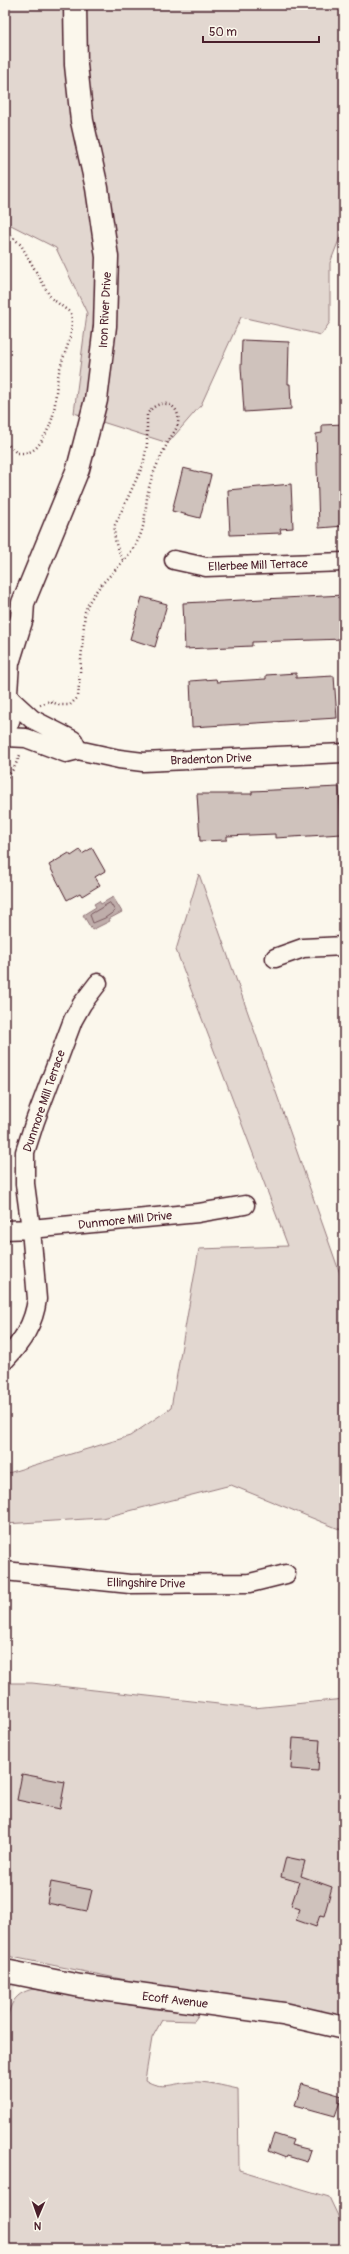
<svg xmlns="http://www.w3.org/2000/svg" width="349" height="2254" font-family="Pangolin,sans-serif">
<rect width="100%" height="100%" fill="#fbf7ec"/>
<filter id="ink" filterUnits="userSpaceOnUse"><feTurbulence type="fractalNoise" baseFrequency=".025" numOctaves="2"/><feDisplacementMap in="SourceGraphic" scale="8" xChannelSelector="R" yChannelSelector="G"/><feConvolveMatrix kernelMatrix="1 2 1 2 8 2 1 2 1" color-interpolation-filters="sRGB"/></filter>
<g filter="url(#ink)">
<path fill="#eee7de" d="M 5,1972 L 17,1974 L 5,2045 Z"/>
<path fill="#e2d7d0" stroke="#967b7e" d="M 5,5 L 344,5 L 344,227 L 330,263 L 330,322 L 321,335 L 241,317 L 201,405 L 168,443 L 74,413 L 87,313 L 56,248 L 5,222 Z
M 199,874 L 344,1285 L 344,1531 L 231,1485 L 102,1518 L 5,1524 L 5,1474 L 130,1436 L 171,1408 L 199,1249 L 288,1246 L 176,950 Z
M 5,1683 L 32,1683 L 254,1708 L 344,1699 L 344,2022 L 253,2001 L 131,1981 L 12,1957 L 5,1953 Z
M 34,1989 L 154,2009 L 200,2013 L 194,2021 L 162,2020 L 152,2038 L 145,2080 C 162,2091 173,2083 191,2082 C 206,2081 223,2086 238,2089 L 239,2170 L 329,2197 L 340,2220 L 344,2221 L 344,2249 L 5,2249 L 5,2030 C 9,2009 11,1993 34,1989 Z"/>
<path fill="#bfadaa" stroke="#907477" d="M 113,897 L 122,912 L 109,919 L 110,921 L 92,930 L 83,915 L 96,907 L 94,904 L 99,901 L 101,904 Z"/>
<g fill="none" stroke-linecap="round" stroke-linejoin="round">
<path stroke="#79585e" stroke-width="1" d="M 110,903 L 115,911 L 105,918 L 93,923 L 90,915 Z"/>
</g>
<path fill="#cfc2bc" stroke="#4a1f2b" d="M 242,340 L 289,342 L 288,384 L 290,384 L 291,409 L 244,412 L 241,367 Z
M 344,424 L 344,526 L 319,528 L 316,434 L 322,433 L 322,425 Z
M 183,468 L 211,475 L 200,518 L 172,511 Z
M 291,484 L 293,528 L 280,529 L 281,533 L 230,535 L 228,490 Z
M 344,595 L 344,639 L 252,642 L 252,646 L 185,649 L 183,603 Z
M 142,597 L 167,604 L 155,647 L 130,639 Z
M 296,673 L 296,678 L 334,676 L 337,718 L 192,727 L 190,681 L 216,679 L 217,682 L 266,679 L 266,675 Z
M 339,787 L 342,834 L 275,838 L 275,834 L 227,836 L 227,840 L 200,841 L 197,794 L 252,794 L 252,791 Z
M 92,848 L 105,871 L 95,877 L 100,885 L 82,896 L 80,893 L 67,900 L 49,865 L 69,853 L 71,856 L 80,850 L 82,854 Z
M 293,1738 L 320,1740 L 318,1771 L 291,1769 Z
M 22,1774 L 65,1782 L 60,1809 L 17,1800 Z
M 286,1857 L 305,1861 L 301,1876 L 332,1887 L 324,1916 L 320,1915 L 316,1927 L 296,1920 L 300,1909 L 291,1906 L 299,1882 L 281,1877 Z
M 51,1882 L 92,1890 L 87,1911 L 47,1903 Z
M 302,2084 L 342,2096 L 335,2116 L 295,2105 Z
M 274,2134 L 293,2140 L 291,2145 L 311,2150 L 307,2162 L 287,2156 L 286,2158 L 268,2151 Z"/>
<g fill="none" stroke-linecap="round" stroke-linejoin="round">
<g stroke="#4a1f2b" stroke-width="21">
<path id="street" d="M 174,560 L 206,567 L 344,562
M 8,697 L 32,719 L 73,740 L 78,750
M 5,737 L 26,738 L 66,753 L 78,750 L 119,759 L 143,762 L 344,753
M 275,958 L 303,948 L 344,946
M 5,1230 L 31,1229 L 198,1213 L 245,1205
M 5,1360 C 22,1342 34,1324 37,1299 L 31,1229 L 25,1184 L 25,1152 L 35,1121 L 73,1020 L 82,1004 L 98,983
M 5,1571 L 130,1584 L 250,1583 L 286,1574"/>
</g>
<g stroke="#4a1f2b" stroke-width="25">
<path id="secondary" d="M 5,692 C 11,703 12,716 5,727
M 6,693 L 8,663 L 22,618 L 23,603 L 78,469 L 96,400 L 105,326 L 107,257 L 97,188 L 82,121 L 76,65 L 75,5
M 5,1971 L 80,1986 L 283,2014 L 344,2028"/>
</g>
<path stroke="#4a1f2b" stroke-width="2.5" stroke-dasharray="1 3" stroke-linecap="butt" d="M 5,230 L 21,245 L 51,298 L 71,313 C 75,336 64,351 59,372 C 53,399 59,414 42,440 C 36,450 30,454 17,453 L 5,442
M 40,705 L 50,701 L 59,705 L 70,705 L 78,697 L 85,612 C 94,584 123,568 137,542 C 145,528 145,513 147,498 C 149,480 159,460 167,444 C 170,437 177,430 178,423 C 180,412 173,402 161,404 C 155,405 151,409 147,414 L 147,445 L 143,465 L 115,525 C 113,540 117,548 123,560
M 5,780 L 14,768 L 21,753"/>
<use href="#street" stroke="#fbf7ec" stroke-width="18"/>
<use href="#secondary" stroke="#fbf7ec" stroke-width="22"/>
</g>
</g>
<g text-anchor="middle" stroke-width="3" stroke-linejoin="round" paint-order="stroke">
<g font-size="12" fill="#4a1f2b" stroke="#fbf7ec">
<text transform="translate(105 310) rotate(-87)" y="4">Iron River Drive</text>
<text transform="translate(258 565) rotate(-2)" y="4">Ellerbee Mill Terrace</text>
<text transform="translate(211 759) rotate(-2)" y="4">Bradenton Drive</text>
<text transform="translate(44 1101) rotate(-71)" y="4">Dunmore Mill Terrace</text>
<text transform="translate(125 1220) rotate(-6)" y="4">Dunmore Mill Drive</text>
<text transform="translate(146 1583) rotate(1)" y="4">Ellingshire Drive</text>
<text transform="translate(175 2000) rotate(7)" y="4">Ecoff Avenue</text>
</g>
</g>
<rect width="349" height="2254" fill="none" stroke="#fbf7ec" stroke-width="20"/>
<rect x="10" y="10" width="329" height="2234" fill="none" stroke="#4a1f2b" stroke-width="1.5" filter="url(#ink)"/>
<g transform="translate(38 2216) rotate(182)" stroke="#fbf7ec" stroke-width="3" paint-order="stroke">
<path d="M0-3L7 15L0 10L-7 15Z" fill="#4a1f2b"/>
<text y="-6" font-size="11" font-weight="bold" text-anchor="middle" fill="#4a1f2b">N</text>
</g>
<path d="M203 36v6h116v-6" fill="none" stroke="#4a1f2b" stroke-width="2"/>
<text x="209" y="36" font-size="12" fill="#4a1f2b" stroke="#fbf7ec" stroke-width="3" paint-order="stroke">50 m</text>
</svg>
